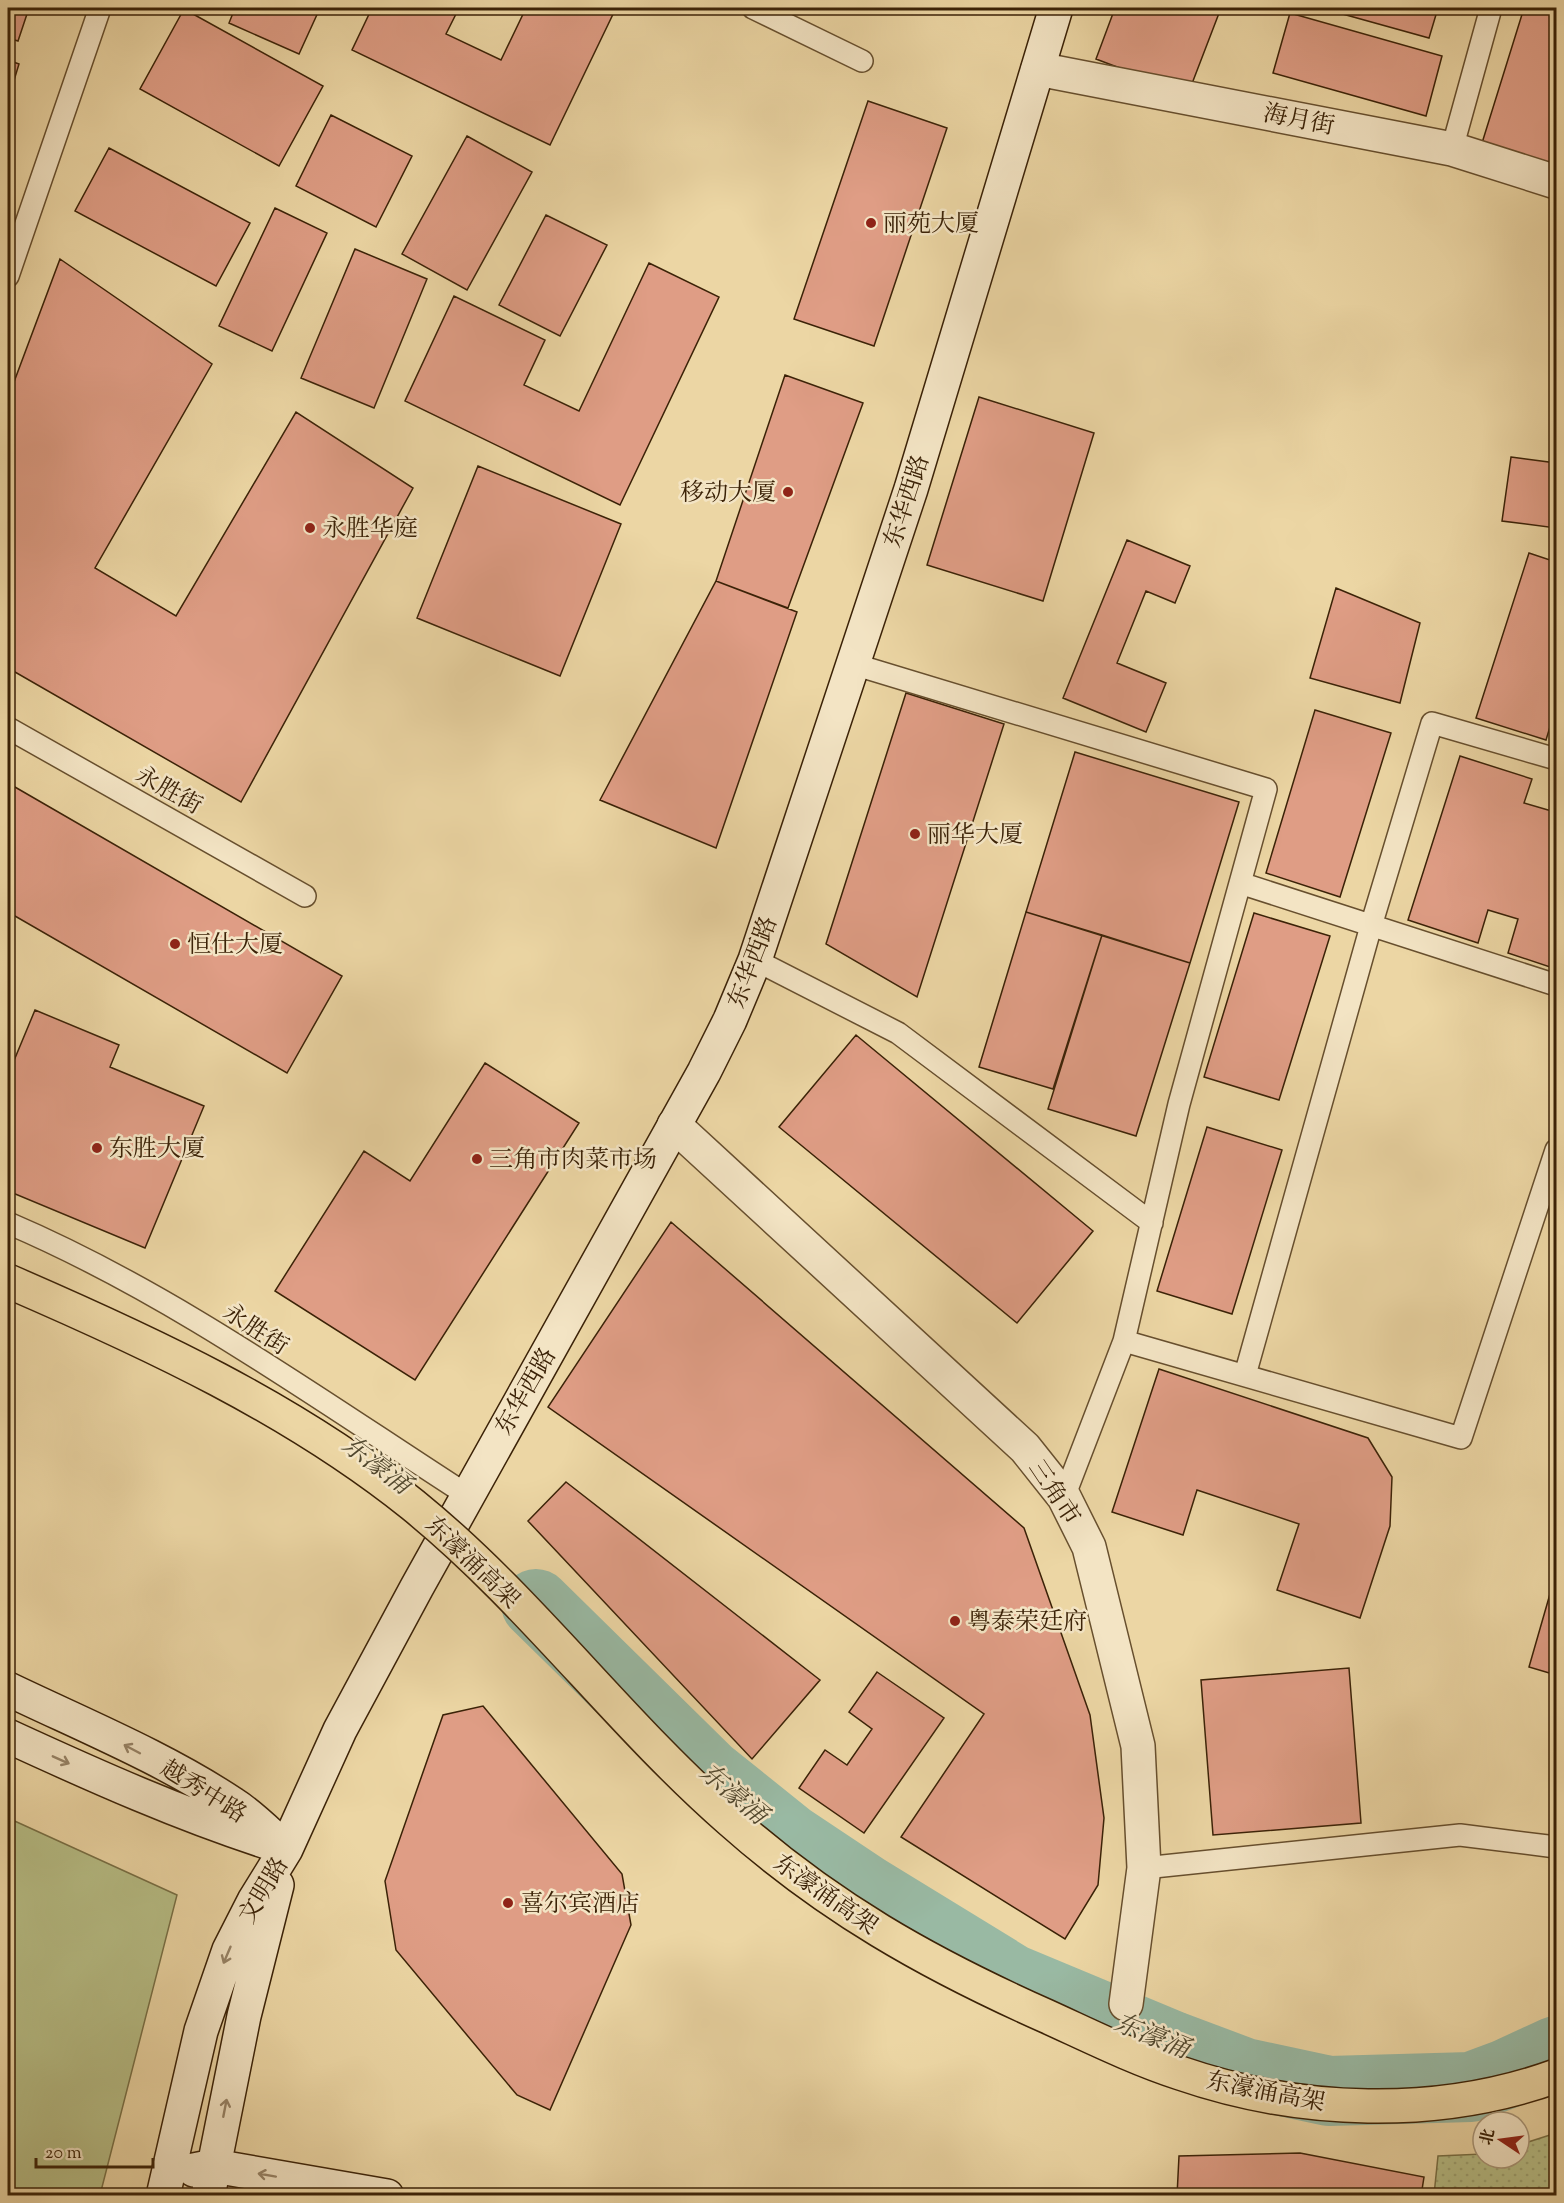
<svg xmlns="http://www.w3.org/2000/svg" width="1564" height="2203" font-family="'Sorts Mill Goudy','Noto Serif SC',serif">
<defs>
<pattern id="park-dots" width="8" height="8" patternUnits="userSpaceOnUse" patternTransform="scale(1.5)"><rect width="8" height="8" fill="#b7be86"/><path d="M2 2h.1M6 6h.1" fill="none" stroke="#9ea372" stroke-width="1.8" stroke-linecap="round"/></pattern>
</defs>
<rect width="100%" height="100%" fill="#ecd6a4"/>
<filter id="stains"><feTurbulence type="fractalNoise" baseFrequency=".00333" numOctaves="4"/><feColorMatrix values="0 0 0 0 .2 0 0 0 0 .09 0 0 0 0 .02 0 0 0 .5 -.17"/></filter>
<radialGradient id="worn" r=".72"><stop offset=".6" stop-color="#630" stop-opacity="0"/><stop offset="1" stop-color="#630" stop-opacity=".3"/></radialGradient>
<path fill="#b7be86" stroke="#797046" stroke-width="1.5" d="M 8,1818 L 177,1895 L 100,2195 L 8,2195 Z"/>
<path fill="url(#park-dots)" stroke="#797046" stroke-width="1.5" d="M 1556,2133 L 1556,2195 L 1434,2195 L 1438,2156 L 1483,2154 L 1483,2158 L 1519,2158 L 1519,2145 Z"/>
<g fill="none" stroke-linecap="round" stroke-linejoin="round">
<path stroke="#99b9a3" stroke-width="70" d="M 536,1604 L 708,1773 L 789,1838 L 867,1890 L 1012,1979 L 1173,2046 L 1245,2073 L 1329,2091 L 1471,2087 L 1506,2074 L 1556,2051"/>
</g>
<path fill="#df9d85" stroke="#3b2207" stroke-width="1.5" d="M 8,8 L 29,8 L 18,41 L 8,38 Z
M 235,8 L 320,8 L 299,54 L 229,23 Z
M 372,8 L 459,8 L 446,34 L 501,60 L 526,8 L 616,8 L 550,145 L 352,50 Z
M 1115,8 L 1221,8 L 1188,94 L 1096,59 Z
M 1321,8 L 1438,8 L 1429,38 Z
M 1524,8 L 1556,8 L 1556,166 L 1482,143 Z
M 184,9 L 323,86 L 279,166 L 140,89 Z
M 1290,13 L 1442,56 L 1426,116 L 1273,73 Z
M 8,60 L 19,64 L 8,100 Z
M 868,101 L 947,128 L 874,346 L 794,319 Z
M 331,115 L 412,156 L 376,227 L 296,186 Z
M 467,136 L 532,172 L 467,290 L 402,254 Z
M 109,148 L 250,223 L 216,286 L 75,211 Z
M 275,208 L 327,233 L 272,351 L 219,326 Z
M 546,215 L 607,245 L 560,336 L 499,305 Z
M 355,249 L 427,279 L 374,408 L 301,378 Z
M 60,259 L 212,364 L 95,568 L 176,616 L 296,412 L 413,488 L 241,802 L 8,668 L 8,398 Z
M 649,263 L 719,297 L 620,505 L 405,401 L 454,296 L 545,340 L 524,385 L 579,411 Z
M 785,375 L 863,403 L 788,608 L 716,581 Z
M 979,397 L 1094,433 L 1043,601 L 927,565 Z
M 1511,457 L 1556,463 L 1556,528 L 1502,521 Z
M 478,466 L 621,524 L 560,676 L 417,618 Z
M 1127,540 L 1190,566 L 1175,603 L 1146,591 L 1117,663 L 1166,683 L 1146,732 L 1063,698 Z
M 1529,553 L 1556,562 L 1556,707 L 1546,740 L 1476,718 Z
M 716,581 L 797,612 L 716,848 L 600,800 Z
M 1336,588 L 1420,623 L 1400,703 L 1310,678 Z
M 906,693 L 1004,724 L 917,997 L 826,944 Z
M 1315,710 L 1391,733 L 1340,897 L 1266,873 Z
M 1075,752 L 1239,802 L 1190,963 L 1026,912 Z
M 1460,756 L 1532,779 L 1524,803 L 1555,812 L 1556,808 L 1556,969 L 1508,953 L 1518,919 L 1488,910 L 1478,943 L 1408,920 Z
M 8,783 L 342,976 L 287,1073 L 8,912 Z
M 1026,912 L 1102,935 L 1053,1089 L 979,1067 Z
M 1254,913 L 1330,936 L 1279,1100 L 1204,1077 Z
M 1102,935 L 1190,963 L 1136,1136 L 1048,1109 Z
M 35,1010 L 119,1045 L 110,1067 L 204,1106 L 145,1248 L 8,1191 L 8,1075 Z
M 856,1035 L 1093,1231 L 1017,1323 L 779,1127 Z
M 485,1063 L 579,1123 L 415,1380 L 275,1291 L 364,1151 L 410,1181 Z
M 1207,1127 L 1282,1150 L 1232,1314 L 1157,1291 Z
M 671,1222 L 1024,1528 L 1090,1715 L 1104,1818 L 1098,1885 L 1065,1939 L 901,1837 L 984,1714 L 548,1407 Z
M 1159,1369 L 1368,1438 L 1392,1477 L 1390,1526 L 1360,1618 L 1277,1590 L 1299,1524 L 1197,1490 L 1183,1535 L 1112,1512 Z
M 566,1482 L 820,1680 L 752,1759 L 528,1521 Z
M 1556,1573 L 1556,1675 L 1529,1667 Z
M 1349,1668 L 1361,1823 L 1213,1835 L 1201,1680 Z
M 877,1672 L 944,1718 L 864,1833 L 799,1788 L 825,1750 L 847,1765 L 872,1729 L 849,1712 Z
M 483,1706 L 622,1874 L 631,1925 L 550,2110 L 517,2095 L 396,1950 L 385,1881 L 443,1715 Z
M 1300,2153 L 1424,2177 L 1421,2196 L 1177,2196 L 1179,2156 Z"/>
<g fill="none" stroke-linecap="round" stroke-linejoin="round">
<g stroke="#674f2e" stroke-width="24">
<path id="lane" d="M 753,8 L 862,61
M 1452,149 L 1491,8
M 8,276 L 100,8
M 853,664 L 1266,789 L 1179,1104 L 1124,1341 L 1064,1497
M 8,728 L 305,896
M 1240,883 L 1556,985
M 755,960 L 898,1033 L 1152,1223
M 8,1223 C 170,1292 318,1399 467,1495
M 1124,1341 L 1461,1438 L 1556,1150
M 1245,1375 L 1371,926 L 1432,723 L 1556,759
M 1144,1868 L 1460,1835 L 1556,1847"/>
</g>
<g stroke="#674f2e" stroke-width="36">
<path id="street" d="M 1038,69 L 1452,149 L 1556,182
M 674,1125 L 1025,1448 L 1064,1497 L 1089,1547 L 1138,1746 L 1144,1868 L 1126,2004"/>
</g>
<g stroke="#3b2207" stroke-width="36">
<path id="secondary" d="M 8,1689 C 83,1725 164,1758 233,1804 C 252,1816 269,1834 286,1849
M 8,1736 C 95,1776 182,1815 273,1844
M 194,2170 L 214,2166 L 387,2196
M 163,2196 L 201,2031 L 229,1950 L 254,1901 L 286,1849 L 340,1730 L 417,1587 L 704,1072 L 730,1020 L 755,960 L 911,489 L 1056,8
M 208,2196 L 244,2016 L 277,1885"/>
</g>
<use href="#lane" stroke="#f3e4c4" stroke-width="21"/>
<use href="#street" stroke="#f3e4c4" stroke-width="33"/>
<use href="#secondary" stroke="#f3e4c4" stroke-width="33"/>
<g stroke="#3b2207" stroke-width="36" stroke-linecap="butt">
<path id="highway-bridge" d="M 8,1281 C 149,1342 292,1408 413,1505 C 529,1599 618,1722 730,1820 C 828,1907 927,1963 1046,2016 C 1090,2036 1134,2058 1180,2073 C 1299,2114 1437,2119 1556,2076"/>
</g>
<use href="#highway-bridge" stroke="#ecd6a4" stroke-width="33"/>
</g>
<defs><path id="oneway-shaft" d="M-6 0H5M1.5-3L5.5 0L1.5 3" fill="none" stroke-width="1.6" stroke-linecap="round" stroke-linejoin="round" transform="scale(1.5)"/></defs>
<g stroke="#978366">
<use href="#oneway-shaft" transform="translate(132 1749) rotate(-152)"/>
<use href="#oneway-shaft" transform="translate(61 1760) rotate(24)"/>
<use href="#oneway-shaft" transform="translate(227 1955) rotate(113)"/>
<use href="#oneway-shaft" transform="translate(225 2108) rotate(-79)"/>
<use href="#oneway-shaft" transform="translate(267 2175) rotate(-170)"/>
</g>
<g fill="#8f2418" stroke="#f3e4c4" stroke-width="2">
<circle cx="871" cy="223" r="6"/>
<circle cx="788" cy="492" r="6"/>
<circle cx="310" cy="528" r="6"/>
<circle cx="915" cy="834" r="6"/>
<circle cx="175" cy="944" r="6"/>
<circle cx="97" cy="1148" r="6"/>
<circle cx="477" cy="1159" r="6"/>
<circle cx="955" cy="1621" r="6"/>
<circle cx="508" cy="1903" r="6"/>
</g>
<g text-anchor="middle" stroke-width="5" stroke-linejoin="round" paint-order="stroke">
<g font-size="24" fill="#3b2207" stroke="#f3e4c4">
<text transform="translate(1299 119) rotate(11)" y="8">海月街</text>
<text transform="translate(906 501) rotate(-72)" y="8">东华西路</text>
<text transform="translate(169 790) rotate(29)" y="8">永胜街</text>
<text transform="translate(752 962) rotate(-69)" y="8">东华西路</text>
<text transform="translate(256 1329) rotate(33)" y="8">永胜街</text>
<text transform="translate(525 1391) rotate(-60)" y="8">东华西路</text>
<text transform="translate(1055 1492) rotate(56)" y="8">三角市</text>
<text transform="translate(473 1562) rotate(44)" y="8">东濠涌高架</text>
<text transform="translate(204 1791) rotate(32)" y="8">越秀中路</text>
<text transform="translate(263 1890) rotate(-59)" y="8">文明路</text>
<text transform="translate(826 1894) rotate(35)" y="8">东濠涌高架</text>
<text transform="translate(1266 2091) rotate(11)" y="8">东濠涌高架</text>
</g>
<g font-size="24" fill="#3b2207" stroke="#f3e4c4" text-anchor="start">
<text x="883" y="231">丽苑大厦</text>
<text x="776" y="500" text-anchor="end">移动大厦</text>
<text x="322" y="536">永胜华庭</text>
<text x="927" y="842">丽华大厦</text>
<text x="187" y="952">恒仕大厦</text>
<text x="109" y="1156">东胜大厦</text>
<text x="489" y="1167">三角市肉菜市场</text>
<text x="967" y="1629">粤泰荣廷府</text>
<text x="520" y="1911">喜尔宾酒店</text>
</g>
<g font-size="26" font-style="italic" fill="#52482e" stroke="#f3e4c4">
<text transform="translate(377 1464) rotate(37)" y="9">东濠涌</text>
<text transform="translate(734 1793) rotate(40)" y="9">东濠涌</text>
<text transform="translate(1152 2035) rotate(22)" y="9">东濠涌</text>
</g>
</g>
<rect width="1564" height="2203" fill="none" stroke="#ecd6a4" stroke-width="30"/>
<rect x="9" y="9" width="1546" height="2185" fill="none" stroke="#3b2207" stroke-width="3"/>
<rect x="15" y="15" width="1534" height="2173" fill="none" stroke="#3b2207" stroke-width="1.5"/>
<g transform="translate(1501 2140) rotate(283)"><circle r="28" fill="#f3e4c4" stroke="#a99678" stroke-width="1.5"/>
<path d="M0-4.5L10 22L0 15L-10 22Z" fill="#8f2418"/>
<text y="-9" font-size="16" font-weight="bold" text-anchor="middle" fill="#3b2207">北</text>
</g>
<path d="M36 2158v9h117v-9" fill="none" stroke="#3b2207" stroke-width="3"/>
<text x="45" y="2158" font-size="18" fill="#3b2207" stroke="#f3e4c4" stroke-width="4.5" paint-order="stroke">20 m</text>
<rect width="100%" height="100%" filter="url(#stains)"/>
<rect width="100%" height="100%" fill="url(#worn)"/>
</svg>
